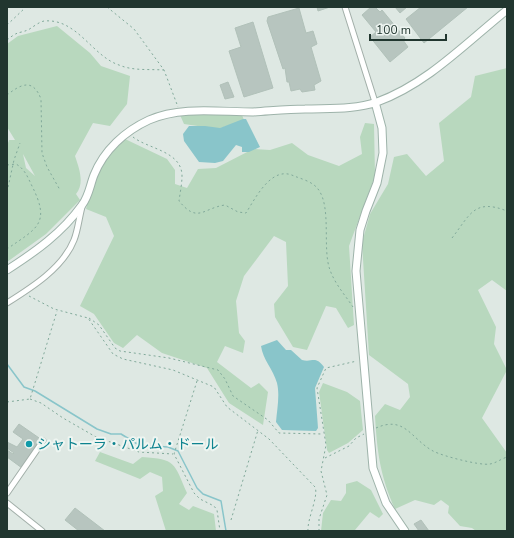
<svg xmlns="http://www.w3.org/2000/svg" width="514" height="538" font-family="'Nunito Sans','Noto Sans JP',sans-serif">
<rect width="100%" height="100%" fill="#dee8e3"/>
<path fill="#b8d8be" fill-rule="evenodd" d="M 57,26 L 90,53 L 101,66 L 130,76 L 127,104 L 110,126 L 93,123 L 75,156 C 79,168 85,183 76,194 L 80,200 L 46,234 L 7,262 L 7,146 L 9,140 L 15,140 L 7,127 L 7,44 L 18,36 ZM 23,154 L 35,176 L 26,168 Z
M 507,68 L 507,291 L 492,280 L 478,290 L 496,327 L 494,344 L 507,370 L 482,418 L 507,453 L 507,531 L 476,531 L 472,528 L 460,526 L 448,513 L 449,506 L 441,500 L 434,505 L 415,500 L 395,509 C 380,476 377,451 375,416 L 385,404 L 400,410 L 410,397 L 408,384 L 369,355 L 362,243 L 370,214 L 388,184 L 394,157 L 407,154 L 426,176 L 444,161 L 439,123 L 471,97 L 475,76 Z
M 207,114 L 242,115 L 244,120 L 218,129 L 184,124 L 180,115 Z
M 365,123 L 374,124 L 375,176 L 349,246 L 354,325 L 348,328 L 336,308 L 326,306 L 307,350 L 293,347 L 275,317 L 274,304 L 288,286 L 286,242 L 274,236 L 244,276 L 236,301 L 239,333 L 245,341 L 243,353 L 225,346 L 217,362 L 251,388 L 259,383 L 268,392 L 263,425 L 229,403 L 207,368 L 162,353 L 137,335 L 123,348 L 114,343 L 94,314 L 80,306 L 114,236 L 106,217 L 86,209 L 93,178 L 106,159 L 125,139 L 167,159 L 175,170 L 175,184 L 187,188 L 198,169 L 216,168 L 253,149 L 270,150 L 292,143 L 308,155 L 339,166 L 362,154 L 360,137 Z
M 323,383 L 347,392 L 360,401 L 363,430 L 348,443 L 329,453 L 327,450 L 319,392 Z
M 100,452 L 133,464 L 142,457 C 176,459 174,463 187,493 L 179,504 L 189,510 L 193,506 L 214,514 L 216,531 L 166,531 L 155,496 L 163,491 L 162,477 L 150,472 L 140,479 L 95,461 Z
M 357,481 L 371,490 L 383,514 L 379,518 L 370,512 L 355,530 L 321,531 L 323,513 L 331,500 L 341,501 L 346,493 L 346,484 Z"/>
<path fill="#89c5ca" d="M 243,119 L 246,119 L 260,147 L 249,152 L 242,152 L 242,147 L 236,145 L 223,161 L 215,163 L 199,162 L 184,141 L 183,134 L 189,126 L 205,126 L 220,128 Z
M 277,340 L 286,350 L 291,350 L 302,360 C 312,363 315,355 324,367 L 315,388 L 318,428 L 316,431 L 282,430 L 276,422 C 277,410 280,395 277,383 C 273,369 263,360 261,346 Z"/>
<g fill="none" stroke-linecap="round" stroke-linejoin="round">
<path stroke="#89c5ca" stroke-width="1.5" d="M 7,364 L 24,387 L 35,391 L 97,429 L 111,434 L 121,434 L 139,445 L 168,447 L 178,451 L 197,488 L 203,494 L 221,501 L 226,531"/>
</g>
<path fill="#b7c5bf" stroke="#b1c1b9" d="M 317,7 L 330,7 L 318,11 Z
M 371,7 L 375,7 L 380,12 L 382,10 L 405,38 L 403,40 L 408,47 L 390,62 L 370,37 L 376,32 L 362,15 Z
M 395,7 L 407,7 L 400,13 Z
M 421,7 L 468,7 L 424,43 L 406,19 Z
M 299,8 L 306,33 L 313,31 L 317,44 L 311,47 L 321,81 L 314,85 L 315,90 L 302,92 L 300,89 L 291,91 L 289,82 L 287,82 L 285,68 L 283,69 L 267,21 L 268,17 Z
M 253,22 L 273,88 L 244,97 L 229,51 L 241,47 L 235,28 Z
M 228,82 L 234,97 L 225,99 L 220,85 Z
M 19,424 L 42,440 L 22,468 L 7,457 L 7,450 L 13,454 L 14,453 L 7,448 L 7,442 L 17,447 L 23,439 L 13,432 Z
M 75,508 L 105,531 L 79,531 L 65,520 Z
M 421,520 L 429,531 L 419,531 L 414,524 Z"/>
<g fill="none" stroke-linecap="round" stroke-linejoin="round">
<g stroke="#a2afa9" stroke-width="7">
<path id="street" d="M 345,7 L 375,102
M 7,303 C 31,288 63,268 74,240 C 78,230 79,218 82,207
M 7,493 L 43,441
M 7,503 L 42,531"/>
</g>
<g stroke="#9eb3aa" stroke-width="9">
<path id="secondary" d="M 375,102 L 382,128 L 383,153 L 377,183 L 366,211 L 360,230 L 356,271 L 373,468 L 386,503 L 405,531
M 7,270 C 35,252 62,233 82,205 C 89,196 90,185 94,175 C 104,150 125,131 149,120 C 181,106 219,112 253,112 C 270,111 288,109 305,109 C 328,108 354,110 377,102 C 427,84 466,43 507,10"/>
</g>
<path stroke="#81a99a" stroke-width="1" stroke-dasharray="2 3" stroke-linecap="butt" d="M 107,7 L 134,29 L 164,70 L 178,107
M 7,25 L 26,7
M 7,40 C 18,31 17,34 28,30 C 33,27 39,22 44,21 C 77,18 92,56 119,65 C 133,71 149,69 164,70
M 7,95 C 21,84 33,78 41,99 L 42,153 L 47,167 L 60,190
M 133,137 C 148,149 182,151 182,176 C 182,184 180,193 179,201 C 198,224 203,208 225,205 L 238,212 L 246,213 C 256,197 272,165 294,176 C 302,179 313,182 318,189 C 332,207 322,249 330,270 C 335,284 345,295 353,307
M 7,165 L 16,164 C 25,169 28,178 32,186 C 51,224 37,228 7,249
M 7,192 L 14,160 L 20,143
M 452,238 C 470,215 474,198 507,211
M 29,296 L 54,309 L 88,318 L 113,354 L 123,359 L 173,370 L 214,387 L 227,407 L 269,439 L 315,487 C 319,496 307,519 308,531
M 89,318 L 99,325 L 115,348 L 120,351 L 169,358 L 218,370 L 225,379 L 233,396 L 268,420 L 279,433 L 322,434
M 197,381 L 174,454 L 194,493 L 200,499 L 214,506 L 217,510 L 220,531
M 30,399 L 41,403 L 63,418 L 96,437 L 139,452 L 173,454
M 7,402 L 30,399 L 57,311
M 376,428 C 405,415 411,439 433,451 C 442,456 481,466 490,464 C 496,463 501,459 507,457
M 325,458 L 349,446 L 356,438 L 364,434
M 231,520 L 258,430
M 319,531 L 319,519 L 327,495 L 321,471 L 326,445 L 317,388 L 326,368 L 357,361"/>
<use href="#street" stroke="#fff" stroke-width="5"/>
<use href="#secondary" stroke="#fff" stroke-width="7"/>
</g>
<circle fill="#0f9aa8" stroke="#eef5f1" stroke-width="1.5" cx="29" cy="444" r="4"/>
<g text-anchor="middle" stroke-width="4" stroke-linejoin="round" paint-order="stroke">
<g font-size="14" fill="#0d838f" stroke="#eef5f1" text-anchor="start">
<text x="37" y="449">シャトーラ・パルム・ドール</text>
</g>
</g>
<rect width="514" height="538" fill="none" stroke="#21362f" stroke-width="16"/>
<path d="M370 34v6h76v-6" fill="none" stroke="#21362f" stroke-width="2"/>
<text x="376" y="34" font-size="12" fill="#21362f" stroke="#eef5f1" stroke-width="3" paint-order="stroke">100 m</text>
</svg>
